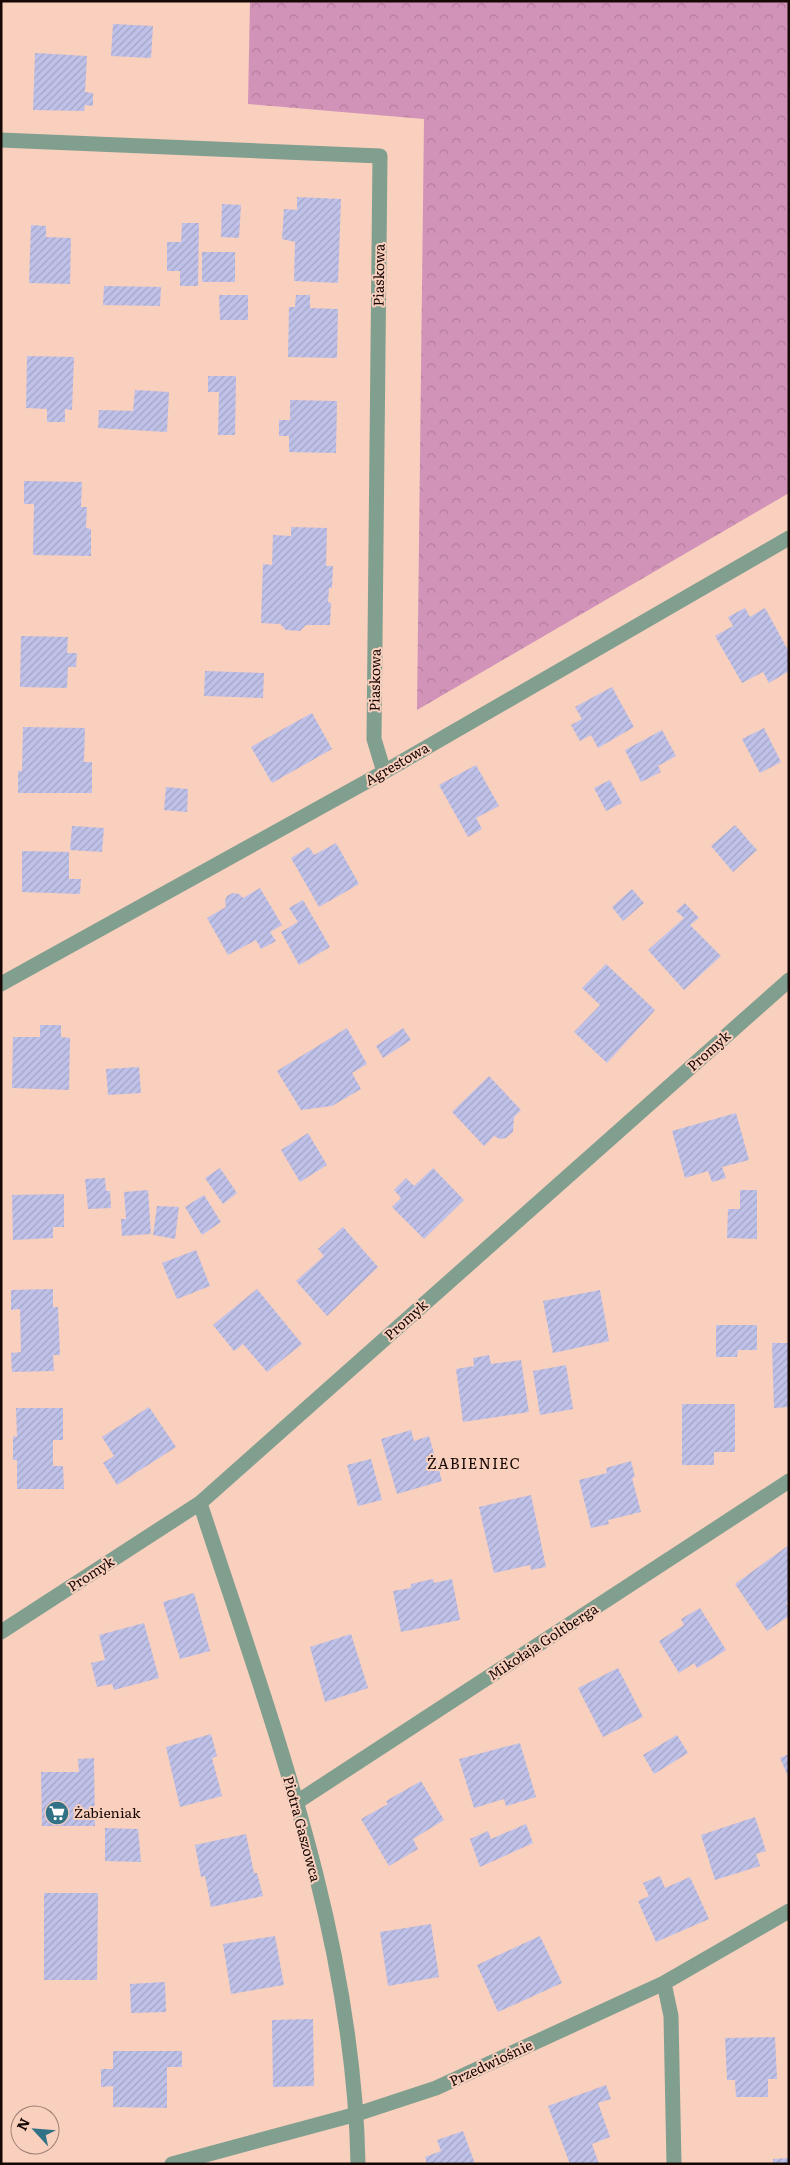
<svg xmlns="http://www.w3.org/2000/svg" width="790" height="2165" font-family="Literata,serif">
<defs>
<pattern id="forest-crowns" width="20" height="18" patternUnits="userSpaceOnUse" patternTransform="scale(1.25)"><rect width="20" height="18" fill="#d293b9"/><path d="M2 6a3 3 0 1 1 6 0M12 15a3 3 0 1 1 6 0" fill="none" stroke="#b47d9d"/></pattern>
<pattern id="building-hatch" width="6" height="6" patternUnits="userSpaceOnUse" patternTransform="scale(1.25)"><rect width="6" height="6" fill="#bfc1e8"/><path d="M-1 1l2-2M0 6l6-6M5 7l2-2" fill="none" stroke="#a3a4c5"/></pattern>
</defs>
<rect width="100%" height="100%" fill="#f9cfbe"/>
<path fill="url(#forest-crowns)" d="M 250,1 L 789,1 L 789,493 L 417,710 L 424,119 L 248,104 Z"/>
<path fill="url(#building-hatch)" d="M 113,24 L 153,26 L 151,58 L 111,56 Z
M 35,53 L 87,56 L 85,92 L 93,93 L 93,106 L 85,105 L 84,111 L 33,110 Z
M 297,197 L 341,199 L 338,283 L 294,281 L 295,242 L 282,239 L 284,209 L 297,210 Z
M 222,204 L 241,205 L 239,238 L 221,237 Z
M 182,223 L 199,223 L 198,286 L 180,286 L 180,271 L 167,271 L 167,242 L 181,242 Z
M 31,225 L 46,226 L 46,237 L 71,238 L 70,284 L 29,283 Z
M 202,252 L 235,252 L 235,282 L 202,282 Z
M 104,286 L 161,287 L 160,306 L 103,305 Z
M 219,295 L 248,295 L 248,320 L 220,320 Z
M 296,295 L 310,295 L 310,308 L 338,309 L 337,358 L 288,357 L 289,307 L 295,307 Z
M 27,356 L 74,357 L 72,410 L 65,409 L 65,422 L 47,422 L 47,409 L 26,408 Z
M 208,376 L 236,376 L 235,435 L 218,435 L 219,392 L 208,392 Z
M 135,390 L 169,392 L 167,432 L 98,428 L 99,410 L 133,411 Z
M 290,400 L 337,401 L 336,453 L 289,452 L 289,436 L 279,436 L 279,420 L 290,420 Z
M 24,481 L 82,482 L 81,507 L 87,507 L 86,528 L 91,529 L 91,556 L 33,555 L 34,504 L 24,504 Z
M 291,527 L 327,528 L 326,566 L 333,566 L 332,588 L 329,588 L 328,602 L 331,603 L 330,625 L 306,625 L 300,631 L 286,630 L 280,624 L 261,623 L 263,564 L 272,565 L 273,535 L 291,536 Z
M 745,608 L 750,617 L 765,608 L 789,652 L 789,671 L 769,683 L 763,672 L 742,683 L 715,636 L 733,626 L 728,617 Z
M 21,636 L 68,637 L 67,653 L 77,653 L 76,667 L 68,667 L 67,688 L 20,687 Z
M 205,671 L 264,673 L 263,698 L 204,696 Z
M 612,687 L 634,727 L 598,748 L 591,735 L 580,741 L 571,725 L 582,719 L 575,707 Z
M 312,713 L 332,749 L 272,783 L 251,747 Z
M 23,727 L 85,728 L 84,762 L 92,762 L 92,793 L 18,793 L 18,771 L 22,771 Z
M 764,728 L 781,762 L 760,773 L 742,739 Z
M 662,730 L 676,756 L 658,766 L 661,772 L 641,782 L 625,750 Z
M 476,765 L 499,806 L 476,818 L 482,829 L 468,837 L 439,785 Z
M 610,780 L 622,803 L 606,811 L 594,788 Z
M 166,787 L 188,789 L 187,812 L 164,810 Z
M 735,825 L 757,850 L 733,872 L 711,846 Z
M 72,826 L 104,828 L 102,852 L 70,850 Z
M 336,843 L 359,884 L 319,907 L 291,858 L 309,847 L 314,855 Z
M 22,851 L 69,852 L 69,879 L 81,879 L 80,894 L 22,892 Z
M 260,888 L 282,925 L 270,932 L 276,941 L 261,949 L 256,940 L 228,955 L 207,918 L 226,907 L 225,901 L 227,896 L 233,893 L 239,894 L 243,898 Z
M 632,889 L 644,903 L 623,921 L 612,907 Z
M 303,900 L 330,947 L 299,965 L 281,932 L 298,922 L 289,908 Z
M 685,903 L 699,918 L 690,925 L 721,956 L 684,990 L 648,950 L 684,918 L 676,911 Z
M 606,964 L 655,1010 L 607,1063 L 574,1032 L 600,1005 L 582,988 Z
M 40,1025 L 61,1025 L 61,1037 L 70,1038 L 69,1090 L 12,1088 L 13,1037 L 40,1037 Z
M 347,1028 L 367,1064 L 352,1073 L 361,1089 L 332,1106 L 301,1110 L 277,1071 Z
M 403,1028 L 411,1040 L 383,1058 L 376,1046 Z
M 139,1067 L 141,1093 L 108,1095 L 106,1069 Z
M 489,1076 L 521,1110 L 514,1117 L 513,1132 L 506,1138 L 500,1139 L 494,1136 L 484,1146 L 452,1112 Z
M 736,1113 L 749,1160 L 722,1167 L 726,1178 L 712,1182 L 708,1171 L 685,1178 L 672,1131 Z
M 308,1133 L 327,1165 L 300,1182 L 281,1150 Z
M 220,1168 L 237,1193 L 223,1204 L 205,1178 Z
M 433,1168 L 464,1200 L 424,1239 L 392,1207 L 401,1198 L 394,1190 L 406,1178 L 414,1186 Z
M 105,1178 L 106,1191 L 110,1191 L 111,1208 L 88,1209 L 85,1179 Z
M 148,1190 L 151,1234 L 122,1236 L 121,1219 L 126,1219 L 124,1192 Z
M 740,1190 L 757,1190 L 757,1239 L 727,1238 L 728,1209 L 740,1209 Z
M 64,1194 L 64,1227 L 53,1227 L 53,1238 L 13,1240 L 12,1195 Z
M 204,1195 L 221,1222 L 202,1235 L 185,1207 Z
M 157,1206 L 179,1207 L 175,1239 L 153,1235 Z
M 343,1227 L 378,1267 L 327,1316 L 296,1281 L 324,1256 L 318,1249 Z
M 196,1250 L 210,1286 L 177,1299 L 162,1263 Z
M 53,1289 L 53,1307 L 58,1307 L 60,1355 L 53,1355 L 54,1371 L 12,1372 L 11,1353 L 21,1352 L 20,1309 L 11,1310 L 11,1290 Z
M 257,1289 L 302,1344 L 267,1372 L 243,1344 L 234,1351 L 213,1325 Z
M 600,1290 L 609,1341 L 553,1353 L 543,1301 Z
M 716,1325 L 757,1325 L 757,1350 L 738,1350 L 737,1357 L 716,1357 Z
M 772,1343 L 789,1343 L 789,1407 L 774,1408 Z
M 489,1355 L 491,1364 L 521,1360 L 529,1412 L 463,1422 L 456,1369 L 474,1366 L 473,1358 Z
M 566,1365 L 573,1409 L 540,1415 L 533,1371 Z
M 682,1404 L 735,1404 L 735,1452 L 714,1452 L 714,1465 L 682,1465 Z
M 149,1407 L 176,1447 L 117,1485 L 103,1463 L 114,1456 L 102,1437 Z
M 16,1408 L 63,1408 L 63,1440 L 53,1440 L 53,1466 L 63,1466 L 64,1489 L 17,1489 L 17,1460 L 13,1460 L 13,1436 L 17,1437 Z
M 411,1430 L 414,1441 L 429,1436 L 442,1481 L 397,1494 L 381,1439 Z
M 371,1459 L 382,1500 L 358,1506 L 347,1465 Z
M 631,1461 L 635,1477 L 632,1478 L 641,1512 L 608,1520 L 609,1524 L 591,1528 L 579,1480 L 607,1473 L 606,1468 Z
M 531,1495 L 546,1567 L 531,1570 L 530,1565 L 494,1573 L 479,1507 Z
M 789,1545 L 789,1601 L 786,1603 L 789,1607 L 789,1616 L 767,1631 L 735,1584 Z
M 433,1579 L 434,1583 L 452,1579 L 460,1620 L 401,1632 L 393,1591 L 411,1588 L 411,1584 Z
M 194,1593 L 210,1651 L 180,1659 L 163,1602 Z
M 700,1608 L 726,1650 L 697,1668 L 694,1663 L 679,1673 L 659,1641 L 684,1625 L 681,1619 Z
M 144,1623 L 159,1678 L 114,1690 L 112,1684 L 97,1687 L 91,1663 L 105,1660 L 99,1635 Z
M 351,1634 L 368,1688 L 325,1702 L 310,1647 Z
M 618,1668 L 643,1717 L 603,1737 L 578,1688 Z
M 211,1734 L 217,1756 L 212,1758 L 222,1796 L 180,1807 L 166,1747 Z
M 677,1735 L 688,1753 L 654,1774 L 643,1755 Z
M 520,1743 L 536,1797 L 506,1806 L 504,1799 L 474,1808 L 459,1759 Z
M 789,1754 L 789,1779 L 780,1758 Z
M 94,1758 L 95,1826 L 42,1826 L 41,1772 L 79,1772 L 78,1759 Z
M 421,1781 L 444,1820 L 413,1839 L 418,1849 L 389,1866 L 361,1819 L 388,1804 L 386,1801 Z
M 755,1817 L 766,1851 L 756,1854 L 760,1866 L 715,1880 L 701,1835 Z
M 526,1824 L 533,1843 L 480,1867 L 470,1839 L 488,1831 L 491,1839 Z
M 105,1828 L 138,1829 L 141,1862 L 105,1861 Z
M 246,1834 L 254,1873 L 257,1873 L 263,1896 L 211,1907 L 205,1876 L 201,1877 L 195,1845 Z
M 660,1876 L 665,1888 L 690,1877 L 709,1919 L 656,1942 L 638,1901 L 649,1896 L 643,1883 Z
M 44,1893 L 98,1893 L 97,1980 L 44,1980 Z
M 431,1924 L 439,1977 L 388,1986 L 380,1932 Z
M 275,1936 L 284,1985 L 231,1994 L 223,1944 Z
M 540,1936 L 562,1983 L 498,2012 L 477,1965 Z
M 165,1982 L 166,2012 L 131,2013 L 130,1984 Z
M 313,2019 L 314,2086 L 273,2087 L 272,2020 Z
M 775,2037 L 777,2079 L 768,2079 L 768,2097 L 736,2097 L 735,2080 L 727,2080 L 725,2038 Z
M 113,2051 L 182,2051 L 182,2067 L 167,2067 L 167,2108 L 113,2107 L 113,2086 L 101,2087 L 101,2069 L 113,2069 Z
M 606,2085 L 611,2099 L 598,2103 L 610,2137 L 592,2144 L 599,2164 L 570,2164 L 548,2106 Z
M 463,2131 L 475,2164 L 427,2164 L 425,2157 L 441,2151 L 437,2140 Z
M 789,2158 L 789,2164 L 773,2164 L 773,2159 Z"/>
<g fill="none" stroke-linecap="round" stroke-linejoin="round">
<path stroke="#819f8f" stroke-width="15" d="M 1,140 L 380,156 L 374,739 L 384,772
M 1,984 L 384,772 L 789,538
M 200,1503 C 270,1718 354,1935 358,2164
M 1,1632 L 200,1503 L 789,980
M 297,1802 L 789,1481
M 664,1983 L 671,2016 L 674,2164
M 172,2164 L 357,2114 L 436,2088 L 664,1983 L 789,1911"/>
</g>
<defs>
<g id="supermarket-disc" transform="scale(1.25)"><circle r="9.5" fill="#327286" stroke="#f9cfbe"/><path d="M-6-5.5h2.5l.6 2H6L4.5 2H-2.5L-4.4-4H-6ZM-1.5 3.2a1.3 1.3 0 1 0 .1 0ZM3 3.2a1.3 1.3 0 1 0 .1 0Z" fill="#fff"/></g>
</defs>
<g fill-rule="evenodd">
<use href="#supermarket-disc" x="57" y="1813"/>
</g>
<g text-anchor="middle" stroke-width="4" stroke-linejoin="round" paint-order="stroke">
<g font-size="14" fill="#160804" stroke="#f9cfbe">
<text transform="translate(379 275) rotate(-89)" y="5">Piaskowa</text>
<text transform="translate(375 680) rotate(-89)" y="5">Piaskowa</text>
<text transform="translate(397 764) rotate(-30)" y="5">Agrestowa</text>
<text transform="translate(709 1051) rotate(-42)" y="5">Promyk</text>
<text transform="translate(406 1320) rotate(-42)" y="5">Promyk</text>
<text transform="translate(91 1574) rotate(-33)" y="5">Promyk</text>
<text transform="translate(543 1642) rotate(-33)" y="5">Mikołaja Goltberga</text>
<text transform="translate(302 1829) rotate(75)" y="5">Piotra Gaszowca</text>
<text transform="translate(491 2063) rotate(-25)" y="5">Przedwiośnie</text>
</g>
<g font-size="14" fill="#160804" stroke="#f9cfbe" text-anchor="start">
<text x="74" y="1818">Żabieniak</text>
</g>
<g font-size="15" letter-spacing="1" fill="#160804" stroke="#f9cfbe">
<text x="474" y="1469">ŻABIENIEC</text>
</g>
</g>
<rect width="790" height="2165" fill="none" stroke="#160804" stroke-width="5"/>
<g transform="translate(35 2130) rotate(296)"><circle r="24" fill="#f9cfbe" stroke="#9e7f74"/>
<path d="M0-4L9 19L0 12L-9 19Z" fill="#327286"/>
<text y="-8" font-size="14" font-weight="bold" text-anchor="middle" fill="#160804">N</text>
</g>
</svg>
